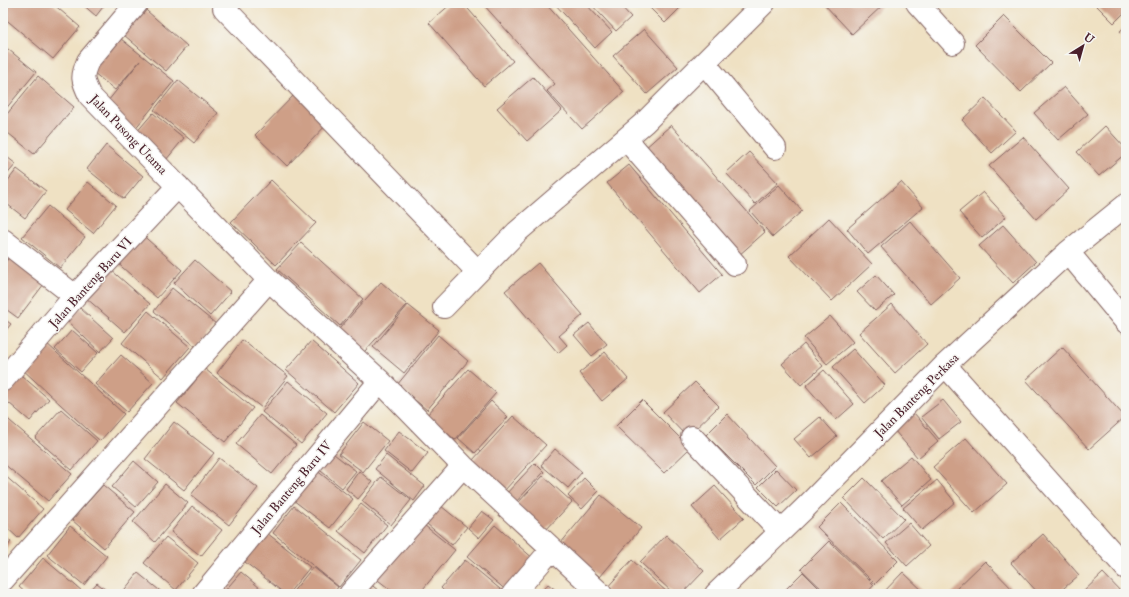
<svg xmlns="http://www.w3.org/2000/svg" width="1129" height="597" font-family="'IM FELL Double Pica',serif">
<rect width="100%" height="100%" fill="#f6f6f2"/>
<filter id="ink" filterUnits="userSpaceOnUse"><feTurbulence type="fractalNoise" baseFrequency=".025" numOctaves="2"/><feDisplacementMap in="SourceGraphic" scale="8" xChannelSelector="R" yChannelSelector="G"/><feConvolveMatrix kernelMatrix="1 2 1 2 8 2 1 2 1" color-interpolation-filters="sRGB"/></filter>
<filter id="wash" filterUnits="userSpaceOnUse"><feTurbulence type="fractalNoise" baseFrequency=".012" numOctaves="4" result="noise"/><feDisplacementMap in="SourceGraphic" scale="16" xChannelSelector="R" yChannelSelector="G"/><feGaussianBlur stdDeviation="0.9" result="paint"/><feColorMatrix in="noise" values="0 0 0 0 0 0 0 0 0 0 0 0 0 0 0 0 0 1.4 0 .05"/><feComposite in="paint" operator="in"/></filter>
<g filter="url(#wash)">
<rect width="100%" height="100%" fill="#efe1c3"/>
<g id="blocks">
<path fill="#ce9f87" d="M 3,3 L 52,3 L 80,27 L 53,59 L 3,17 Z
M 81,3 L 106,3 L 96,16 Z
M 452,3 L 463,3 L 513,61 L 484,86 L 429,23 Z
M 482,3 L 545,3 L 624,92 L 582,129 L 547,91 L 555,84 Z
M 554,3 L 585,3 L 612,32 L 595,48 Z
M 590,3 L 618,3 L 631,17 L 616,31 Z
M 645,3 L 685,3 L 665,23 Z
M 823,3 L 885,3 L 852,34 Z
M 1094,3 L 1124,3 L 1126,5 L 1126,11 L 1114,23 Z
M 139,4 L 187,46 L 166,71 L 117,29 Z
M 1004,16 L 1051,63 L 1021,92 L 975,45 Z
M 1126,26 L 1126,38 L 1120,31 Z
M 644,29 L 678,67 L 647,94 L 613,56 Z
M 116,35 L 174,81 L 134,130 L 104,106 L 140,61 L 115,90 L 88,68 Z
M 3,45 L 36,72 L 4,111 L 3,110 Z
M 38,76 L 74,107 L 34,154 L 3,129 L 3,119 Z
M 533,77 L 562,110 L 527,141 L 497,108 Z
M 178,80 L 218,113 L 194,143 L 154,110 Z
M 1064,87 L 1088,114 L 1058,140 L 1034,113 Z
M 298,91 L 330,121 L 287,166 L 255,135 Z
M 985,98 L 1016,131 L 992,153 L 962,120 Z
M 153,113 L 184,138 L 166,160 L 135,134 Z
M 671,125 L 765,232 L 738,256 L 644,149 Z
M 1105,126 L 1126,149 L 1126,153 L 1099,176 L 1077,152 Z
M 1023,137 L 1069,189 L 1036,219 L 989,166 Z
M 106,145 L 143,176 L 124,199 L 87,169 Z
M 749,152 L 778,183 L 755,204 L 726,173 Z
M 3,154 L 16,164 L 3,179 Z
M 629,165 L 722,274 L 700,293 L 607,183 Z
M 17,169 L 46,191 L 25,218 L 3,201 L 3,187 Z
M 271,180 L 316,223 L 276,265 L 231,222 Z
M 88,182 L 116,205 L 93,233 L 65,210 Z
M 901,182 L 923,207 L 868,254 L 847,229 Z
M 779,185 L 802,211 L 773,237 L 750,211 Z
M 983,192 L 1006,217 L 982,238 L 959,212 Z
M 48,206 L 85,237 L 60,268 L 22,237 Z
M 829,218 L 872,264 L 832,301 L 789,256 Z
M 910,221 L 960,278 L 931,304 L 881,247 Z
M 1003,225 L 1036,262 L 1013,283 L 979,246 Z
M 139,232 L 182,270 L 157,298 L 114,260 Z
M 301,243 L 363,299 L 340,326 L 277,269 Z
M 12,254 L 47,280 L 18,318 L 3,307 L 3,265 Z
M 195,260 L 231,292 L 210,316 L 174,283 Z
M 538,263 L 583,315 L 559,336 L 567,345 L 558,353 L 505,291 Z
M 110,269 L 150,304 L 125,332 L 85,297 Z
M 876,275 L 894,295 L 875,311 L 857,292 Z
M 381,282 L 407,305 L 364,352 L 339,329 Z
M 172,288 L 216,324 L 196,347 L 154,311 Z
M 892,304 L 927,344 L 895,373 L 859,333 Z
M 408,305 L 439,330 L 404,373 L 373,347 Z
M 80,308 L 113,338 L 100,352 L 67,321 Z
M 148,311 L 190,347 L 163,378 L 122,343 Z
M 830,316 L 853,342 L 827,364 L 804,338 Z
M 3,318 L 11,324 L 3,334 Z
M 589,323 L 607,344 L 592,356 L 574,335 Z
M 72,330 L 98,353 L 81,372 L 55,349 Z
M 438,335 L 468,361 L 427,410 L 397,385 Z
M 242,340 L 288,376 L 262,408 L 217,373 Z
M 311,341 L 359,383 L 334,412 L 286,370 Z
M 45,342 L 124,414 L 100,441 L 21,368 Z
M 804,344 L 823,366 L 801,385 L 782,364 Z
M 1062,347 L 1125,417 L 1089,449 L 1026,380 Z
M 853,349 L 885,385 L 865,403 L 833,367 Z
M 605,352 L 628,379 L 602,401 L 579,373 Z
M 121,355 L 153,383 L 127,412 L 95,384 Z
M 205,369 L 253,408 L 225,442 L 177,403 Z
M 468,369 L 496,393 L 455,440 L 427,415 Z
M 15,370 L 49,399 L 30,421 L 3,398 L 3,384 Z
M 824,370 L 854,404 L 836,420 L 806,386 Z
M 288,381 L 327,413 L 301,444 L 262,412 Z
M 695,382 L 719,406 L 687,437 L 663,412 Z
M 642,400 L 690,448 L 664,473 L 616,426 Z
M 943,400 L 961,422 L 939,439 L 921,417 Z
M 491,401 L 508,417 L 475,453 L 458,438 Z
M 61,409 L 97,441 L 72,470 L 35,438 Z
M 914,413 L 938,441 L 918,458 L 894,430 Z
M 727,414 L 775,466 L 756,485 L 706,435 Z
M 3,415 L 72,474 L 48,501 L 3,463 Z
M 260,415 L 296,445 L 272,474 L 236,444 Z
M 513,416 L 546,445 L 504,491 L 472,461 Z
M 820,417 L 837,436 L 811,458 L 794,439 Z
M 174,422 L 214,453 L 184,490 L 145,459 Z
M 364,422 L 388,441 L 363,472 L 339,454 Z
M 399,431 L 428,453 L 412,473 L 384,451 Z
M 966,438 L 1007,484 L 974,513 L 933,467 Z
M 555,449 L 582,472 L 568,488 L 541,465 Z
M 330,451 L 356,471 L 342,488 L 316,467 Z
M 386,455 L 425,486 L 414,501 L 375,469 Z
M 911,456 L 931,480 L 902,505 L 881,481 Z
M 219,458 L 258,488 L 229,525 L 191,495 Z
M 134,461 L 158,482 L 136,507 L 112,487 Z
M 535,463 L 544,472 L 513,505 L 504,496 Z
M 776,469 L 796,490 L 778,507 L 758,487 Z
M 316,470 L 353,499 L 330,528 L 293,500 Z
M 359,471 L 372,482 L 358,499 L 346,489 Z
M 3,474 L 43,509 L 18,538 L 3,524 Z
M 543,476 L 572,502 L 545,531 L 516,505 Z
M 381,477 L 411,500 L 391,525 L 362,501 Z
M 584,478 L 598,492 L 582,509 L 568,496 Z
M 864,478 L 904,519 L 883,539 L 844,498 Z
M 937,480 L 955,502 L 922,530 L 903,508 Z
M 165,484 L 188,503 L 155,542 L 133,522 Z
M 103,485 L 135,512 L 104,548 L 72,520 Z
M 715,486 L 744,518 L 720,539 L 692,507 Z
M 601,495 L 641,528 L 600,577 L 560,544 Z
M 841,503 L 898,561 L 875,584 L 817,527 Z
M 361,504 L 387,525 L 365,553 L 338,531 Z
M 192,506 L 222,530 L 201,556 L 171,532 Z
M 294,506 L 361,560 L 339,587 L 273,533 Z
M 441,506 L 467,527 L 452,545 L 427,524 Z
M 482,511 L 494,520 L 479,538 L 468,528 Z
M 419,521 L 455,550 L 419,594 L 396,594 L 374,577 Z
M 909,523 L 929,546 L 907,566 L 886,543 Z
M 495,525 L 535,560 L 508,592 L 467,557 Z
M 70,526 L 107,556 L 84,585 L 47,555 Z
M 267,533 L 310,567 L 288,594 L 285,594 L 245,562 Z
M 1043,534 L 1079,575 L 1057,594 L 1039,594 L 1011,563 Z
M 3,535 L 11,542 L 3,552 Z
M 666,535 L 704,571 L 682,594 L 674,594 L 640,562 Z
M 166,537 L 198,563 L 176,590 L 144,563 Z
M 829,541 L 874,585 L 866,594 L 827,594 L 801,569 Z
M 43,558 L 82,591 L 80,594 L 27,594 L 19,587 Z
M 465,560 L 506,594 L 447,594 L 441,588 Z
M 632,560 L 669,594 L 609,594 L 605,590 Z
M 985,561 L 1017,594 L 951,594 Z
M 313,567 L 338,587 L 333,594 L 291,594 Z
M 241,572 L 267,594 L 223,593 Z
M 803,572 L 825,594 L 781,594 Z
M 903,572 L 926,594 L 882,594 Z
M 138,573 L 164,594 L 121,594 Z
M 1103,573 L 1123,594 L 1081,594 Z
M 97,583 L 111,594 L 87,594 Z
M 369,583 L 383,594 L 360,594 Z
M 548,584 L 561,594 L 540,594 Z"/>
</g>
</g>
<g filter="url(#ink)">
<use href="#blocks" fill-opacity="0" stroke="#846360" stroke-width="1"/>
<g fill="none" stroke-linecap="round" stroke-linejoin="round">
<g stroke="#846360" stroke-width="24">
<path id="minor" d="M 137,3 L 88,61 C 81,77 82,80 90,96 L 269,280 L 380,381 L 463,466 L 601,594
M 917,3 L 953,43
M 224,8 L 478,272
M 705,64 L 775,148
M 626,139 L 735,264
M 3,240 L 75,296
M 1068,252 L 1126,322
M 444,307 L 517,232 L 644,123 L 764,3
M 945,365 L 1126,568
M 3,380 L 75,296 L 178,186
M 692,437 L 780,531
M 3,580 L 269,280
M 203,594 L 380,381
M 350,594 L 463,466
M 513,594 L 552,549
M 716,594 L 806,507 L 945,365 L 1068,252 L 1126,205"/>
</g>
<use href="#minor" stroke="#fff" stroke-width="22"/>
</g>
</g>
<g text-anchor="middle" stroke-width="3" stroke-linejoin="round" paint-order="stroke">
<g font-size="13" fill="#4a1f2b" stroke="#f6f6f2">
<text transform="translate(129 134) rotate(46)" y="5">Jalan Pusong Utama</text>
<text transform="translate(90 282) rotate(-48)" y="5">Jalan Banteng Baru VI</text>
<text transform="translate(916 395) rotate(-45)" y="5">Jalan Banteng Perkasa</text>
<text transform="translate(291 487) rotate(-50)" y="5">Jalan Banteng Baru IV</text>
</g>
</g>
<rect width="1129" height="597" fill="none" stroke="#f6f6f2" stroke-width="16"/>
<g transform="translate(1083 46) rotate(37)" stroke="#f6f6f2" stroke-width="3" paint-order="stroke">
<path d="M0-3L7 15L0 10L-7 15Z" fill="#4a1f2b"/>
<text y="-6" font-size="11" font-weight="bold" text-anchor="middle" fill="#4a1f2b">U</text>
</g>
</svg>
